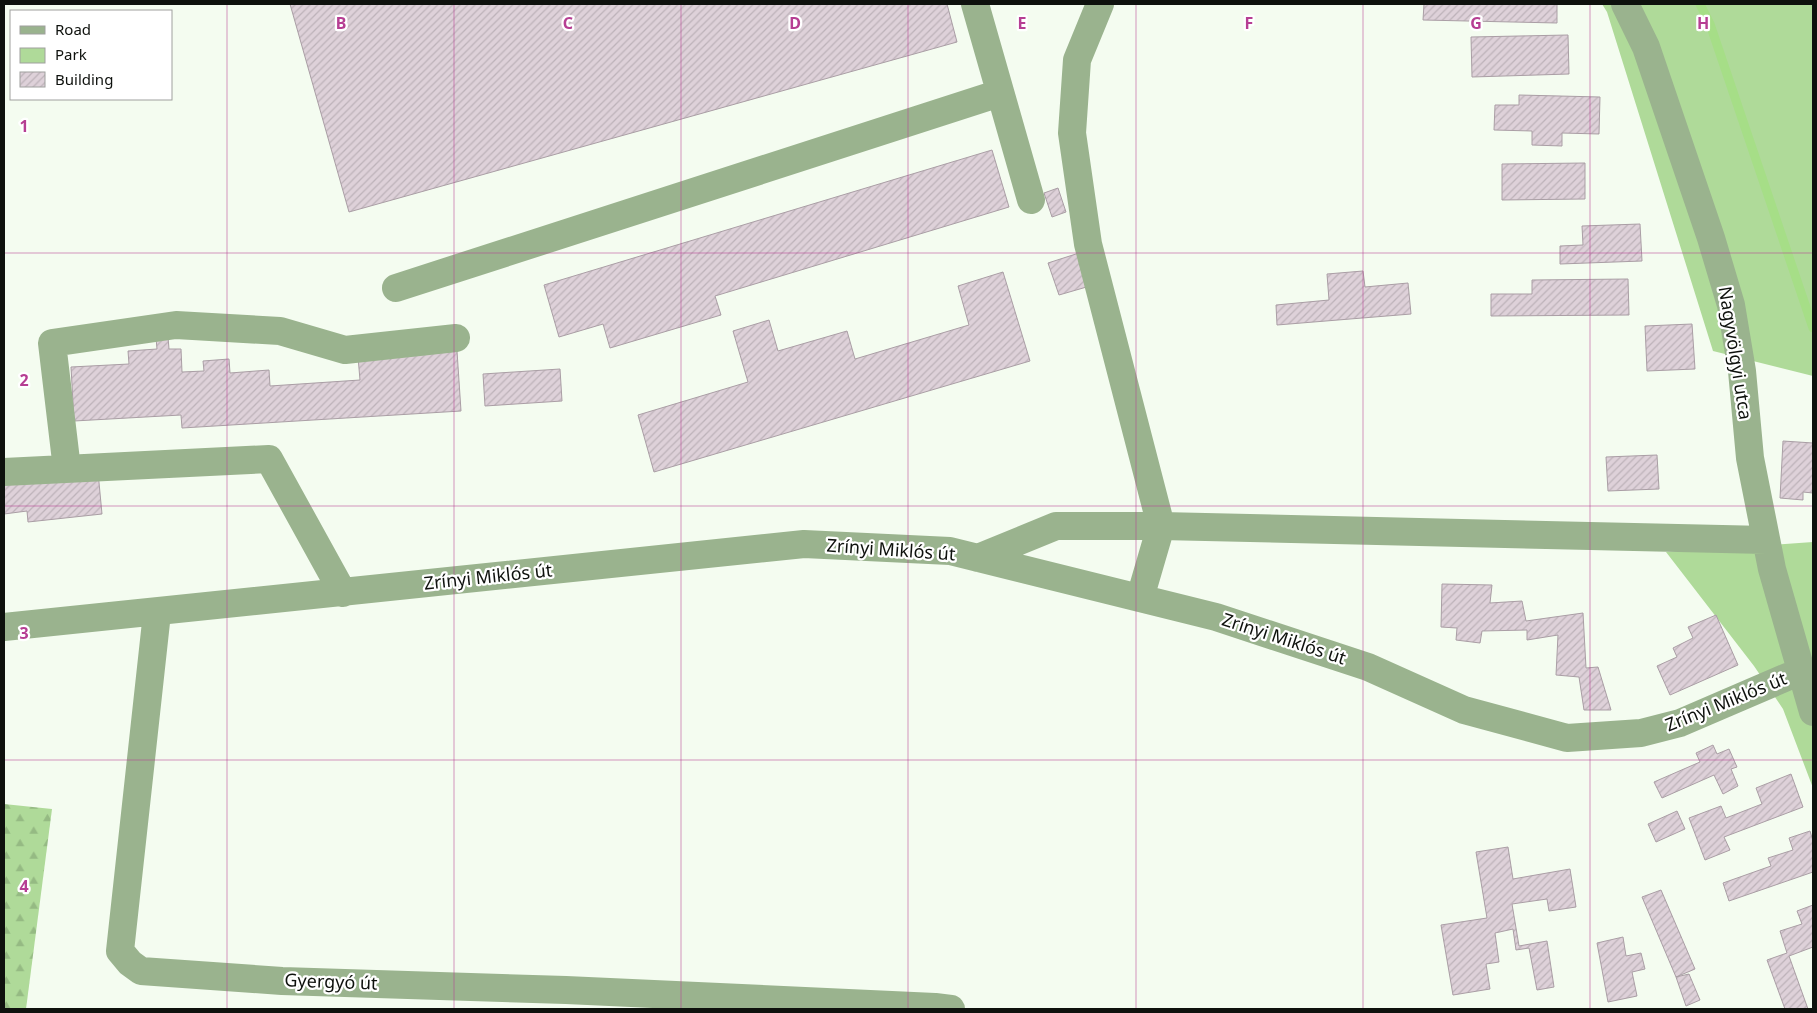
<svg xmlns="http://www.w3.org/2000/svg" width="1817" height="1013" font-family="'Noto Sans',sans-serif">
<defs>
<pattern id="forest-firs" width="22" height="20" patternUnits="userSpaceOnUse" patternTransform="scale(1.25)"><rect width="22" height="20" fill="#afda99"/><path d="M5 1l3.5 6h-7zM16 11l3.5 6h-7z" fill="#95ba83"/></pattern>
<pattern id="building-hatch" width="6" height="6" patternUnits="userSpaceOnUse" patternTransform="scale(1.25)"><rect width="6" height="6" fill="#ded1d9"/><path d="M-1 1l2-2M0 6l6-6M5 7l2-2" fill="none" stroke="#bdb2b9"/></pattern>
</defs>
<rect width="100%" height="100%" fill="#f4fcf0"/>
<path fill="#afda99" d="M 1602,4 L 1813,4 L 1813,376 L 1713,351 L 1607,12 Z
M 1813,542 L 1813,788 L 1783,709 L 1754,666 L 1666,552 Z"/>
<path fill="url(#forest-firs)" d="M 4,804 L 52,809 L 26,1009 L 4,1009 Z"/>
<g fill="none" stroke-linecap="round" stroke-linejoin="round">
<path stroke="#a6de87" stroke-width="9" d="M 1700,4 L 1710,24 L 1813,328"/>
</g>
<path fill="url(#building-hatch)" stroke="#aa9ea5" d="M 290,4 L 947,4 L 957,42 L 349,212 Z
M 1424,4 L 1557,4 L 1557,23 L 1423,20 Z
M 1568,35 L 1569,74 L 1472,77 L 1471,37 Z
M 1519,95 L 1600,97 L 1599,134 L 1562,133 L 1562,146 L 1532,145 L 1532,131 L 1494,130 L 1495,105 L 1519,105 Z
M 992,150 L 1009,207 L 715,296 L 721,315 L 610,348 L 603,324 L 559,337 L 544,285 Z
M 1585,163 L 1585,199 L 1502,200 L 1502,164 Z
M 1058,188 L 1066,212 L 1052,217 L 1044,193 Z
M 1640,224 L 1642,261 L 1560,264 L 1560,246 L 1583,245 L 1582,226 Z
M 1079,253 L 1090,286 L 1059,295 L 1048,263 Z
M 1363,271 L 1365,287 L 1408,283 L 1411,314 L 1277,325 L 1276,305 L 1329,300 L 1327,274 Z
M 1003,272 L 1030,361 L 654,472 L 638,415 L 748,382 L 733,331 L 769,320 L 778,351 L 847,331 L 855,359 L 969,325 L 958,286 Z
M 1628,279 L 1629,315 L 1491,316 L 1491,294 L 1532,294 L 1532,280 Z
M 1692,324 L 1695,369 L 1647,371 L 1645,326 Z
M 168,337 L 169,349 L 181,349 L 182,372 L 204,371 L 203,361 L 229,359 L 230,373 L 269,370 L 270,386 L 360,380 L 358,357 L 457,351 L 461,411 L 182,428 L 181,415 L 74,421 L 71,367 L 129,364 L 128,351 L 157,349 L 156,338 Z
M 560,369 L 562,401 L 485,406 L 483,374 Z
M 1783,441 L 1813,443 L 1813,493 L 1803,492 L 1803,500 L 1780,498 Z
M 1657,455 L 1659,489 L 1608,491 L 1606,457 Z
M 98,472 L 102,514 L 28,522 L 27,511 L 4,514 L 4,482 Z
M 1442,584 L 1492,585 L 1490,603 L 1522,601 L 1526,621 L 1583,613 L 1586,668 L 1598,667 L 1611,710 L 1584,710 L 1579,677 L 1556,675 L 1558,635 L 1527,640 L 1527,630 L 1482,631 L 1480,643 L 1456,640 L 1457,628 L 1441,627 Z
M 1716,615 L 1738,665 L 1670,695 L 1657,666 L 1677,657 L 1673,648 L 1693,638 L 1688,627 Z
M 1713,745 L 1717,754 L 1729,749 L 1737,767 L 1731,769 L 1738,786 L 1723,794 L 1714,775 L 1662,798 L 1654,782 L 1700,762 L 1696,753 Z
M 1791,774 L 1803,807 L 1724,837 L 1730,850 L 1705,860 L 1689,818 L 1721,806 L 1726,818 L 1762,804 L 1756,788 Z
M 1677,811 L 1685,829 L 1656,842 L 1648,824 Z
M 1810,831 L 1813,841 L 1813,872 L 1729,901 L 1723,883 L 1771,866 L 1768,858 L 1793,850 L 1789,838 Z
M 1508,847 L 1513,879 L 1570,869 L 1576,907 L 1549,911 L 1547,899 L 1512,904 L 1519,946 L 1547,941 L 1554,987 L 1537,990 L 1529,948 L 1516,950 L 1513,929 L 1495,933 L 1499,962 L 1486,964 L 1490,989 L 1453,995 L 1441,925 L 1487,918 L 1476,852 Z
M 1661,890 L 1695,969 L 1676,977 L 1642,897 Z
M 1813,905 L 1813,947 L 1789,956 L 1808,1009 L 1785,1009 L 1767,960 L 1787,953 L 1780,931 L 1802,924 L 1797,911 Z
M 1623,937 L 1626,956 L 1641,953 L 1645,969 L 1632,972 L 1637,996 L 1608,1002 L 1597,943 Z
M 1689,974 L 1700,1000 L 1686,1006 L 1676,977 Z"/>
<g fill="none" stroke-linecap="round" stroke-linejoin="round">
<path stroke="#9ab38e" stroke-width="28" d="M 975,4 L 1031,200
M 1100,4 L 1077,60 L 1072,133 L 1088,244 L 1161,526 L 1140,598
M 1625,4 L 1646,47 L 1711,238 L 1731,305 L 1742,371 L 1750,458 L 1772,569 L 1813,712
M 396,288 L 1000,93
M 67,469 L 52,343 L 176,325 L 280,331 L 345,350 L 456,338
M 4,472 L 269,459 L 343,593
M 978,558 L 1056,526 L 1161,526 L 1766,540
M 157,613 L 120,951 L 130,963 L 141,971 L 282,981 L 566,990 L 935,1007 L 951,1009
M 4,627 L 804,544 L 950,551 L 1216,617 L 1368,667 L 1464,710 L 1567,738 L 1641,733 L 1680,723 L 1801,671"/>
</g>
<path fill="none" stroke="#b63e93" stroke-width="1" stroke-opacity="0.55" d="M 227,4 L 227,1009M 454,4 L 454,1009M 681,4 L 681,1009M 908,4 L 908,1009M 1136,4 L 1136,1009M 1363,4 L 1363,1009M 1590,4 L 1590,1009M 4,253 L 1813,253M 4,506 L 1813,506M 4,760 L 1813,760"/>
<g text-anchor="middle" stroke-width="4.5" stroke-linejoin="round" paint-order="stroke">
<g font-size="18" fill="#0e110d" stroke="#fff">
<text transform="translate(1735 353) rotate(81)" y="6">Nagyvölgyi utca</text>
<text transform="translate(891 550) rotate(4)" y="6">Zrínyi Miklós út</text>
<text transform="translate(488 577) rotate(-6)" y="6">Zrínyi Miklós út</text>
<text transform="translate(1284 639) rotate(18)" y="6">Zrínyi Miklós út</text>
<text transform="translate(1726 702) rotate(-22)" y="6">Zrínyi Miklós út</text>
<text transform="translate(331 982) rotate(2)" y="6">Gyergyó út</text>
</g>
</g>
<g font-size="16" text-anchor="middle" font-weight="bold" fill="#b63e93" stroke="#fff" stroke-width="4.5" stroke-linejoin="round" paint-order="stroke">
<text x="341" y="29">B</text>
<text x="568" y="29">C</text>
<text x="795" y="29">D</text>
<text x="1022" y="29">E</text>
<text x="1249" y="29">F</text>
<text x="1476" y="29">G</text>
<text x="1703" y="29">H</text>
<text x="24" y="132">1</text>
<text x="24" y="386">2</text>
<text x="24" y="639">3</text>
<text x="24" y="892">4</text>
</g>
<rect width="1817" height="1013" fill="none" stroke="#0e110d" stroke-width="10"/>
<rect x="10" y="10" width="162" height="90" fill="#ffffff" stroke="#9fa09e"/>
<rect x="20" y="26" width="25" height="8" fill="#9ab38e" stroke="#9fa09e"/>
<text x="55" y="35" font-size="15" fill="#0e110d">Road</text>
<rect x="20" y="48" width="25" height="15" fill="#afda99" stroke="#9fa09e"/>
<text x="55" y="60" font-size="15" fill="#0e110d">Park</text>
<rect x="20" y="72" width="25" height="15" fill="url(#building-hatch)" stroke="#9fa09e"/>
<text x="55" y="85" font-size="15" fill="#0e110d">Building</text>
</svg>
